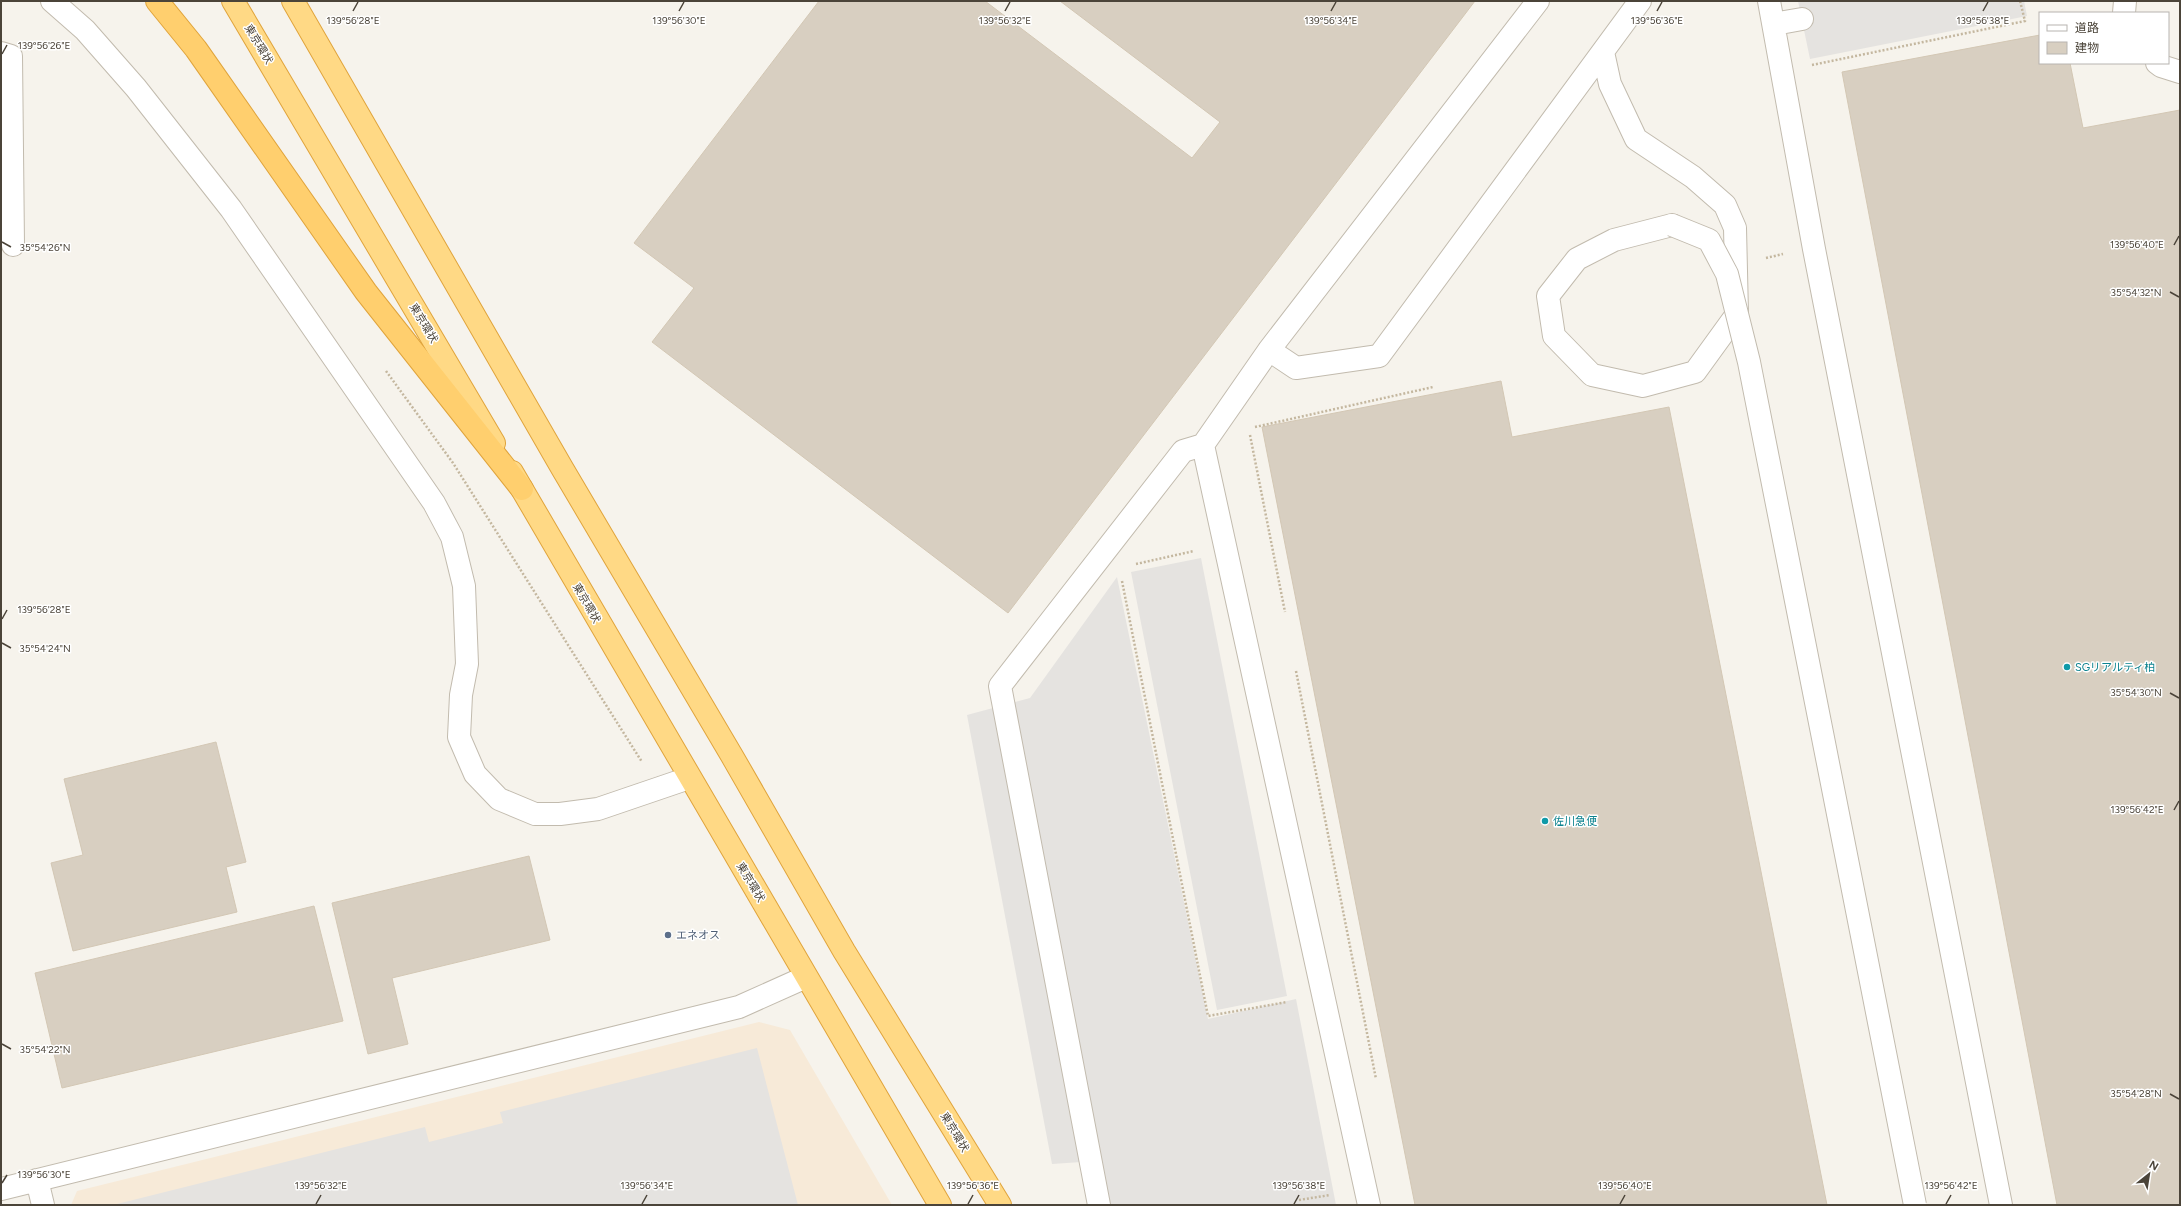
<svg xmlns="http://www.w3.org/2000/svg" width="2181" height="1206" font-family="Figtree,'Noto Sans JP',sans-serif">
<rect width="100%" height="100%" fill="#f6f3ec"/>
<path fill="#f7ead8" d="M 759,1022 L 790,1030 L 892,1205 L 71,1205 L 77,1191 Z"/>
<path fill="#e5e3e0" d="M 1798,1 L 2024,1 L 2027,16 L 1810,59 Z
M 1201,558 L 1287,996 L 1217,1010 L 1131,572 Z
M 1117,577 L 1208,1019 L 1296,999 L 1336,1205 L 1091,1205 L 1081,1162 L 1052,1164 L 967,715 L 1030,698 Z
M 757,1048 L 798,1205 L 113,1205 L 425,1127 L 429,1142 L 503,1123 L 500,1112 Z"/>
<path fill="#d8cfc1" stroke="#d3c7b4" d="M 819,1 L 985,1 L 1192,158 L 1220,122 L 1060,1 L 1475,1 L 1008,613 L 652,342 L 694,288 L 634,243 Z
M 2040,35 L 2040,63 L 2070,63 L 2083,128 L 2180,110 L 2180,1205 L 2057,1205 L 1842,72 Z
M 1501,381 L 1512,437 L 1669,407 L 1827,1205 L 1415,1205 L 1262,427 Z
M 216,742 L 246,862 L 226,867 L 237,912 L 73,951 L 51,863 L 83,855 L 64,779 Z
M 529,856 L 550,940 L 392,978 L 408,1044 L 368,1054 L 332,903 Z
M 314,906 L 343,1021 L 62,1088 L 35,973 Z"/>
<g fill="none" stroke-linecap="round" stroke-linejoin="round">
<g stroke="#c2bbae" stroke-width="24">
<path id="service" d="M 1769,1 L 1814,249 L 2001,1205
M 2124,13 L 2125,1
M 1774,24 L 1802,19
M 1603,52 L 1610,84 L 1636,139 L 1693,177 L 1725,205 L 1735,228 L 1737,314 L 1695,372 L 1643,386 L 1592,375 L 1554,336 L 1548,296 L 1577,259 L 1614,240 L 1672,225
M 1,53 L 11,56 L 13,245
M 2157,63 L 2161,66 L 2180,72
M 1269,350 L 1296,368 L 1379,356 L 1640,1
M 1099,1205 L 1000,686 L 1183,451 L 1203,445
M 1369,1205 L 1203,445 L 1269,350 L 1538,1"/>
</g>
<g stroke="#c2bbae" stroke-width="24">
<path id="tertiary" d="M 52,1 L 85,30 L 136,88 L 231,209 L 434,503 L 452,537 L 464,586 L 467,664 L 461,695 L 459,737 L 475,774 L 499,799 L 535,814 L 560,814 L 598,809 L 689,778
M 37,1180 L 43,1205
M 1,1189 L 739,1007 L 806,977"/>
</g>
<g stroke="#e0a43c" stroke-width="24">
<path id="trunk" d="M 233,1 L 494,443
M 293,1 L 562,468 L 732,756 L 844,951 L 1000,1205
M 512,472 L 940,1205"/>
</g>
<g stroke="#e0a43c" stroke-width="24">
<path id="motorway" d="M 157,1 L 196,49 L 366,292 L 522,489"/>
</g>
<path stroke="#c4b79f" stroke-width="2.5" stroke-dasharray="2 2" stroke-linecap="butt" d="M 1812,65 L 2025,21 L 2020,1
M 1766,258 L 1783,254
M 386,371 L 453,463 L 642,762
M 1255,427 L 1433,387
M 1250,435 L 1285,612
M 1136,564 L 1194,551
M 1122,581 L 1208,1016 L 1287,1002
M 1296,671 L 1376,1079
M 1299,1200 L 1330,1195"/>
<use href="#service" stroke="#fff" stroke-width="22"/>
<use href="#tertiary" stroke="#fff" stroke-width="22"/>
<use href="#trunk" stroke="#ffd985" stroke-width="22"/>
<use href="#motorway" stroke="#ffcf6e" stroke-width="22"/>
<g stroke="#c2bbae" stroke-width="24" stroke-linecap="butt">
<path id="service-bridge" d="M 1672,225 L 1709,240 L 1727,274 L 1749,362 L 1915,1205"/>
</g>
<use href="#service-bridge" stroke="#fff" stroke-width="22"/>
</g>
<path fill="none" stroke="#4b4439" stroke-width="1.5" d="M 353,11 L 358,2M 679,11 L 684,2M 1005,11 L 1010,2M 1331,11 L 1336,2M 1657,11 L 1662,2M 1983,11 L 1988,2M 2,54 L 7,45M 2,242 L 11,247M 2174,245 L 2179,236M 2170,292 L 2179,297M 2,619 L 7,610M 2,643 L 11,648M 2170,693 L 2179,698M 2174,810 L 2179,801M 2,1044 L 11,1049M 2170,1094 L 2179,1099M 2,1183 L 7,1175M 316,1204 L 321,1195M 642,1204 L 647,1195M 968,1204 L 973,1195M 1294,1204 L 1299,1195M 1620,1204 L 1625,1195M 1946,1204 L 1951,1195"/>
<g fill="#0f9aa8" stroke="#fff" stroke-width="1.5">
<circle cx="2067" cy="667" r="4"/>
<circle cx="1545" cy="821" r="4"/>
</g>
<circle fill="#5c6f8a" stroke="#fff" stroke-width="1.5" cx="668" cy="935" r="4"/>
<g text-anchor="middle" stroke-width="3" stroke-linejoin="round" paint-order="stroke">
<g font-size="11" fill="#4b4439" stroke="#fff">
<text transform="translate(259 44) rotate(59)" y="4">東京環状</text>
<text transform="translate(424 323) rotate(59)" y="4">東京環状</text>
<text transform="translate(587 603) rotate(60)" y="4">東京環状</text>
<text transform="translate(751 882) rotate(59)" y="4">東京環状</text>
<text transform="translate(955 1132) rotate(59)" y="4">東京環状</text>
</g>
<g font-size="11" fill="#0d838f" stroke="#fff" text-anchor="start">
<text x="2075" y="671">SGリアルティ柏</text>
<text x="1553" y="825">佐川急便</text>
</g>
<g font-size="11" fill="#4e5e75" stroke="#fff" text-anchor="start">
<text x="676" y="939">エネオス</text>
</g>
</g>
<g font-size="10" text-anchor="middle" fill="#4b4439" stroke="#fff" stroke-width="3" stroke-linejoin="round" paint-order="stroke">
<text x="679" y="24">139°56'30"E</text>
<text x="1005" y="24">139°56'32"E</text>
<text x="1657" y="24">139°56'36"E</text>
<text x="1983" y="24">139°56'38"E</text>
<text x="353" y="24">139°56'28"E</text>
<text x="1331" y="24">139°56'34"E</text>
<text x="44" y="49">139°56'26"E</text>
<text x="2137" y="248">139°56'40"E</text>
<text x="45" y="251">35°54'26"N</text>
<text x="2136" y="296">35°54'32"N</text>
<text x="44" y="613">139°56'28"E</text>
<text x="45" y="652">35°54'24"N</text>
<text x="2136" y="696">35°54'30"N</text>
<text x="2137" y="813">139°56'42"E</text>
<text x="45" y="1053">35°54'22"N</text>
<text x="2136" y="1097">35°54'28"N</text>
<text x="44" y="1178">139°56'30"E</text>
<text x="321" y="1189">139°56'32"E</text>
<text x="647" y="1189">139°56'34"E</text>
<text x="973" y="1189">139°56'36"E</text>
<text x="1299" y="1189">139°56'38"E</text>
<text x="1625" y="1189">139°56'40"E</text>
<text x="1951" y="1189">139°56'42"E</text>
</g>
<rect width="2181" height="1206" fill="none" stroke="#4b4439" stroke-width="4"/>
<rect x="2039" y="12" width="130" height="52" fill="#ffffff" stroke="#b7b4b0"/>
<rect x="2047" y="25" width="20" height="6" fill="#ffffff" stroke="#b7b4b0"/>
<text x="2075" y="32" font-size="12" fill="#4b4439">道路</text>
<rect x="2047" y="42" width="20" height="12" fill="#d8cfc1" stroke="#b7b4b0"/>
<text x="2075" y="52" font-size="12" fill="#4b4439">建物</text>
<g transform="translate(2149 1174) rotate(30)" stroke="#ffffff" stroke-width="3" paint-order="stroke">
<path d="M0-3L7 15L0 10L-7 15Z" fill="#4b4439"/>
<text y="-6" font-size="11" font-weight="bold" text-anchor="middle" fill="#4b4439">N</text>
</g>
</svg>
